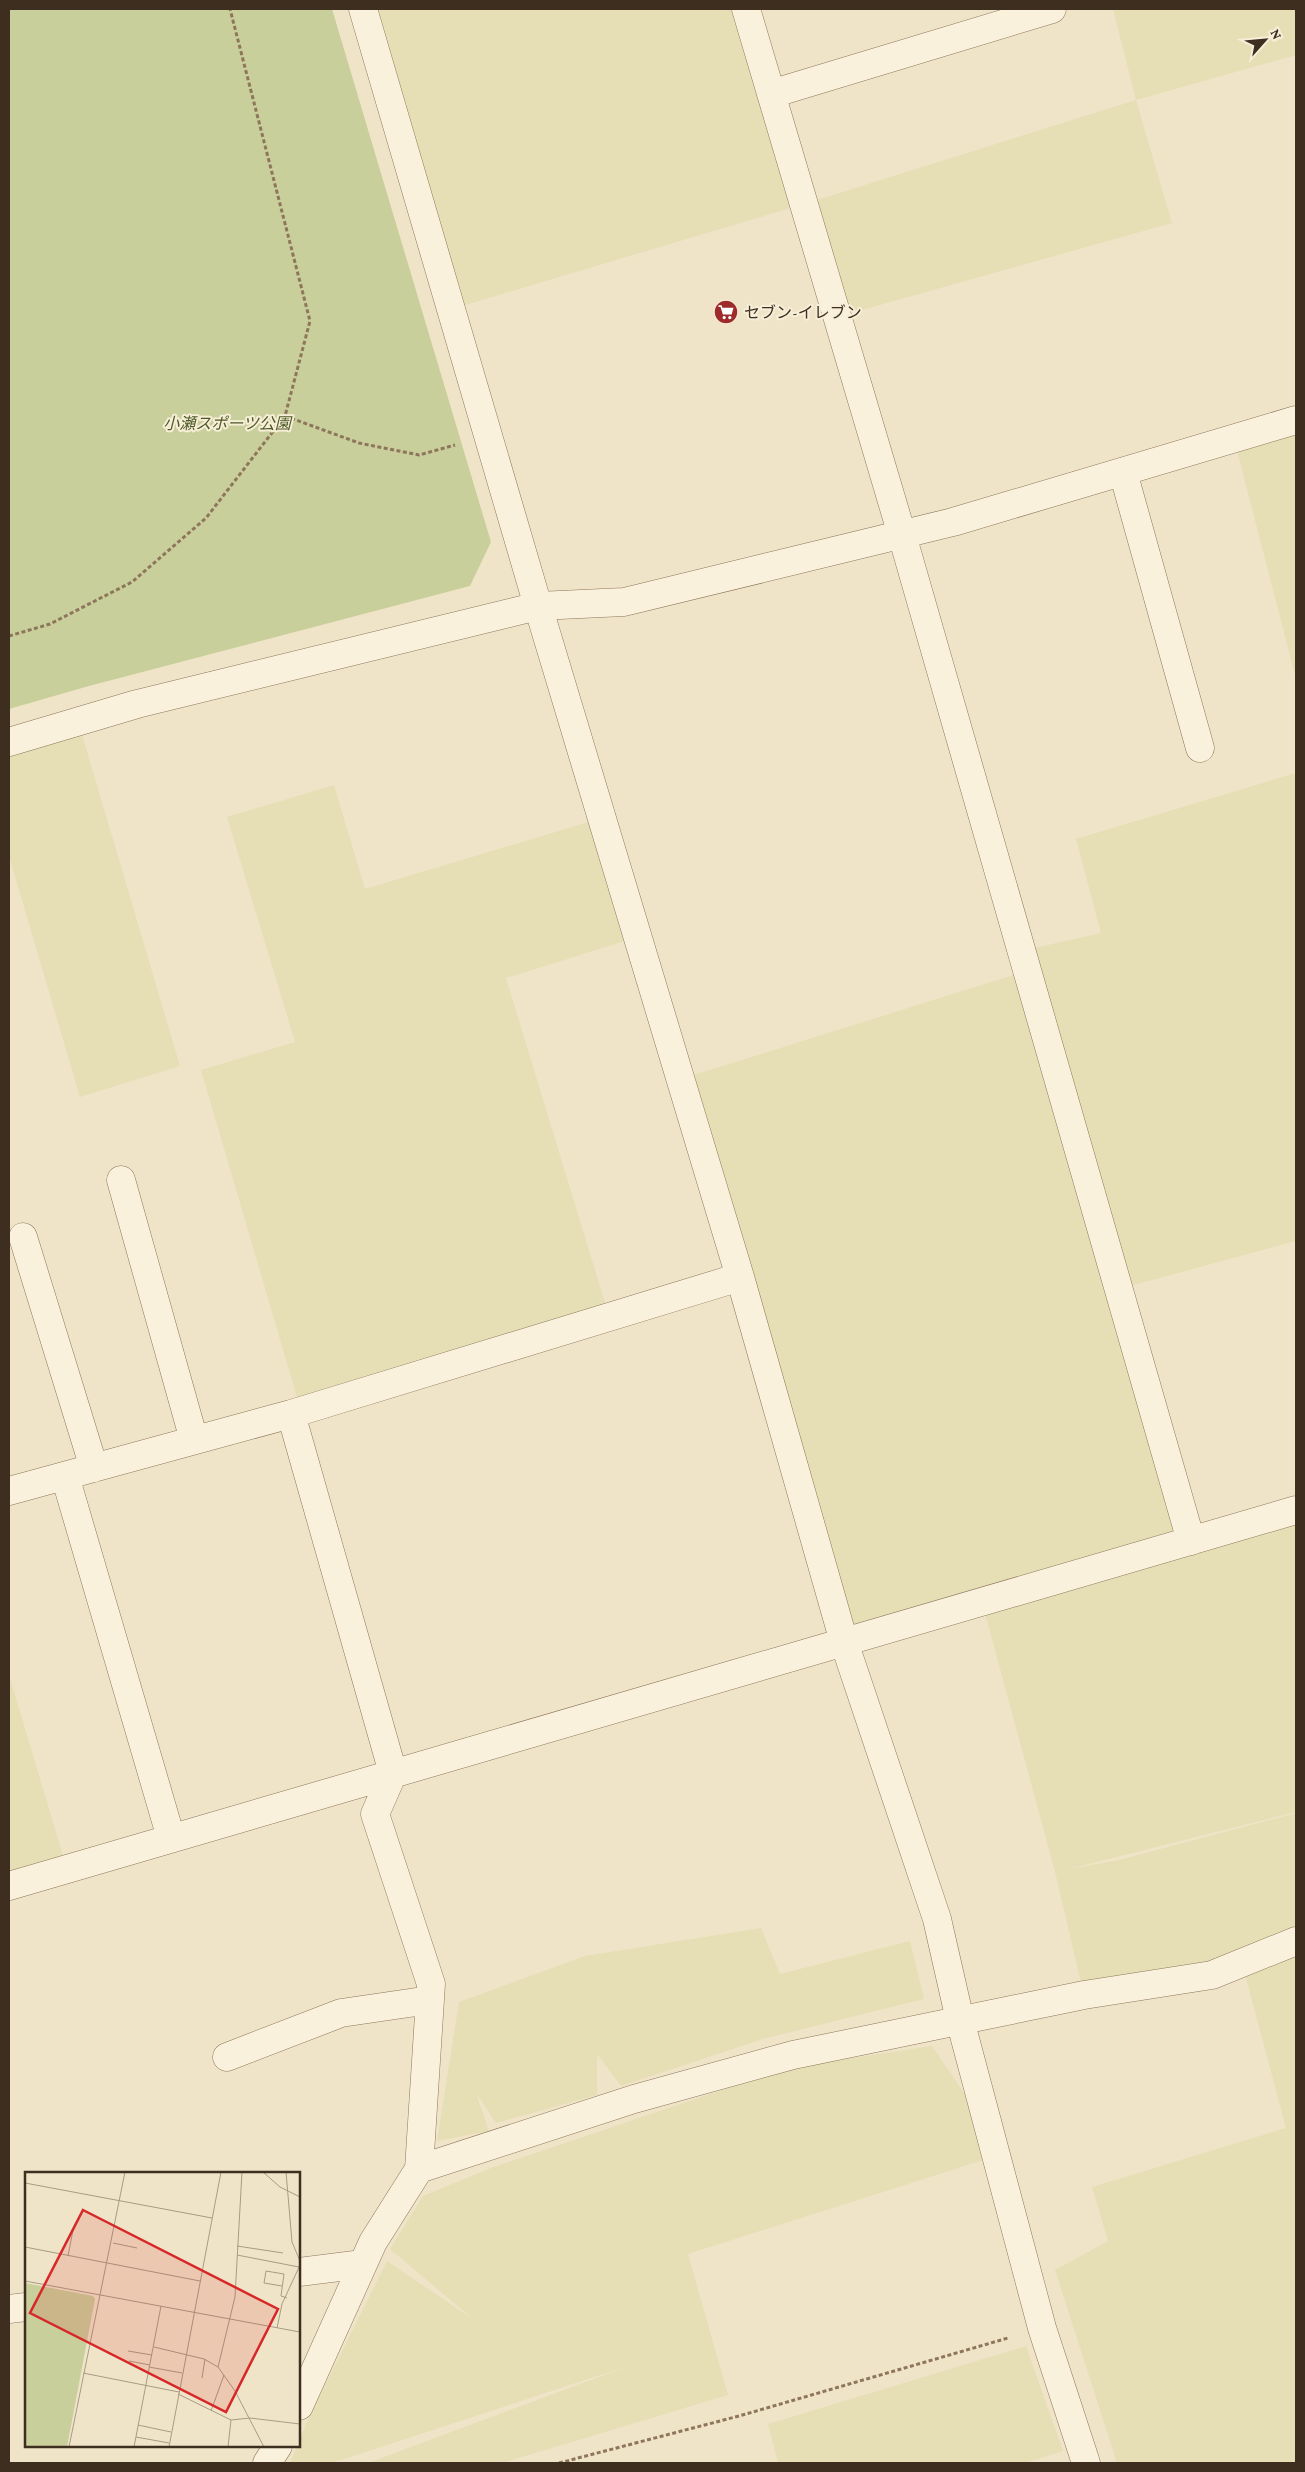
<svg xmlns="http://www.w3.org/2000/svg" width="1305" height="2472" font-family="'Crimson Pro','Noto Sans JP',serif">
<rect width="100%" height="100%" fill="#f0e4c8"/>
<path fill="#e6deb5" d="M 363,9 L 746,9 L 804,204 L 1136,100 L 1113,9 L 1296,9 L 1296,55 L 1136,100 L 1172,223 L 837,317 L 804,204 L 452,309 Z
M 1296,420 L 1296,679 L 1234,439 Z
M 78,721 L 180,1066 L 80,1097 L 9,856 L 9,742 Z
M 1296,773 L 1296,1241 L 1119,1289 L 1191,1541 L 1296,1510 L 1296,1812 L 1069,1869 L 1119,1860 L 1296,1813 L 1296,2463 L 1117,2463 L 1055,2270 L 1108,2241 L 1092,2187 L 1286,2128 L 1242,1963 L 1084,1995 L 1055,1872 L 982,1602 L 844,1642 L 681,1079 L 1026,971 L 1021,951 L 1101,933 L 1076,839 Z
M 334,785 L 365,889 L 602,818 L 638,937 L 506,978 L 609,1316 L 301,1411 L 201,1070 L 295,1042 L 227,817 Z
M 9,1675 L 67,1869 L 9,1886 Z
M 761,1928 L 780,1974 L 910,1941 L 924,1999 L 763,2039 L 621,2086 L 597,2054 L 597,2095 L 496,2123 L 476,2093 L 489,2131 L 437,2141 L 459,2002 L 585,1956 Z
M 932,2046 L 990,2131 L 996,2156 L 688,2254 L 728,2395 L 502,2463 L 368,2463 L 628,2366 L 332,2463 L 290,2463 L 309,2417 L 387,2261 L 474,2320 L 390,2249 L 423,2196 L 491,2168 L 787,2068 Z
M 1026,2346 L 1063,2451 L 1025,2463 L 778,2463 L 768,2424 Z"/>
<path fill="#c9cf9b" d="M 9,9 L 332,9 L 491,542 L 470,586 L 89,686 L 9,709 Z"/>
<g fill="none" stroke-linecap="round" stroke-linejoin="round">
<g stroke="#8d765c" stroke-width="29">
<path id="minor" d="M 363,9 L 538,606 L 740,1277 L 844,1642 L 937,1919 L 960,2020 L 1042,2328 L 1086,2463
M 746,9 L 902,535 L 1191,1541
M 771,94 L 1052,9
M 1123,472 L 1200,748
M 9,742 L 137,704 L 538,606 L 624,602 L 953,522 L 1296,420
M 121,1180 L 194,1440
M 23,1237 L 94,1468
M 291,1414 L 393,1773 L 375,1814 L 431,1984 L 419,2169 L 373,2242 L 299,2406
M 65,1476 L 171,1838
M 9,1491 L 291,1414 L 740,1277
M 9,1886 L 1296,1510
M 227,2057 L 341,2013 L 430,2000
M 419,2169 L 634,2099 L 793,2055 L 1084,1995 L 1212,1975 L 1296,1941
M 299,2272 L 363,2264
M 9,2309 L 26,2307
M 267,2463 L 278,2446"/>
</g>
<path stroke="#8d765c" stroke-width="3" stroke-dasharray="4 2.5" stroke-linecap="butt" d="M 285,416 L 359,443 L 419,455 L 455,445
M 9,636 L 50,624 L 132,582 L 206,518 L 285,416 L 310,321 L 230,9
M 559,2463 L 739,2416 L 1008,2338"/>
<use href="#minor" stroke="#faf1dc" stroke-width="28"/>
</g>
<defs>
<g id="supermarket-disc" transform="scale(1.25)"><circle r="9.5" fill="#9e2a2b" stroke="#f7eed8"/><path d="M-6-5.5h2.5l.6 2H6L4.5 2H-2.5L-4.4-4H-6ZM-1.5 3.2a1.3 1.3 0 1 0 .1 0ZM3 3.2a1.3 1.3 0 1 0 .1 0Z" fill="#fff"/></g>
</defs>
<g fill-rule="evenodd">
<use href="#supermarket-disc" x="726" y="312"/>
</g>
<g text-anchor="middle" stroke-width="4" stroke-linejoin="round" paint-order="stroke">
<g font-size="16" fill="#3d2e20" stroke="#f7eed8" text-anchor="start">
<text x="744" y="318">セブン-イレブン</text>
</g>
<g font-size="16" font-style="italic" fill="#4d5a26" stroke="#f7eed8">
<text x="227" y="429">小瀬スポーツ公園</text>
</g>
</g>
<g transform="translate(25 2172)">
<rect width="275" height="275" fill="#f0e4c8"/>
<path d="M 0,111 L 68,124 L 70,127 L 42,275 L 0,275 Z" fill="#c9cf9b"/>
<path fill="none" stroke="#a89b85" stroke-width="1" d="M 238,0 L 255,15 L 275,25M 261,0 L 267,70 L 275,89M 0,11 L 187,46M 88,71 L 112,76M 212,74 L 258,81M 0,75 L 175,109M 212,83 L 274,95M 43,84 L 48,58M 0,109 L 275,160M 257,114 L 239,111 L 241,99 L 259,102 L 256,124 L 262,126M 252,156 L 257,132 L 275,93M 129,175 L 179,187 L 193,195 L 210,219 L 239,275M 103,179 L 127,183M 104,189 L 125,193M 124,195 L 157,201M 193,195 L 210,125 L 217,0M 58,201 L 154,220M 177,206 L 180,187M 153,222 L 206,248M 186,239 L 199,203M 113,253 L 146,260M 111,265 L 144,271M 44,275 L 100,0M 109,275 L 136,134M 144,275 L 196,0M 203,275 L 206,248 L 225,246 L 275,252"/>
<path fill="#d62828" fill-opacity="0.15" stroke="#d62828" stroke-width="2.5" d="M 58,38 L 253,137 L 201,240 L 5,141 Z"/>
<rect width="275" height="275" fill="none" stroke="#3d2e20" stroke-width="2.5"/>
</g>
<rect width="1305" height="2472" fill="none" stroke="#3d2e20" stroke-width="20"/>
<g transform="translate(1265 40) rotate(63)" stroke="#f7eed8" stroke-width="4" paint-order="stroke">
<path d="M0-4L9 19L0 12L-9 19Z" fill="#3d2e20"/>
<text y="-8" font-size="14" font-weight="bold" text-anchor="middle" fill="#3d2e20">N</text>
</g>
</svg>
